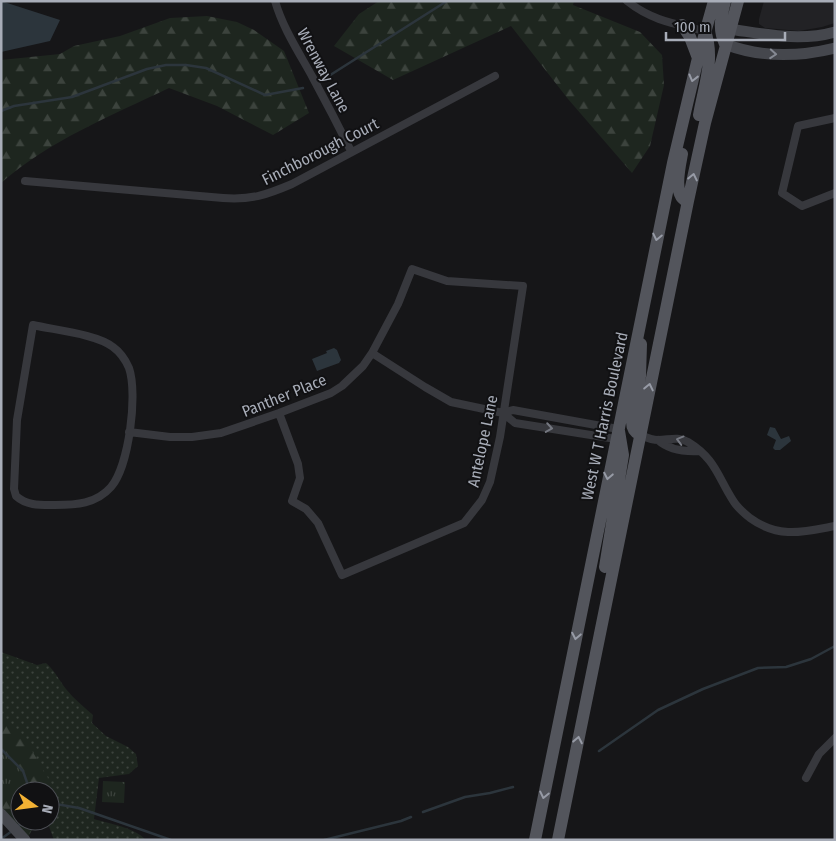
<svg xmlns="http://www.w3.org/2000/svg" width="836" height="841" font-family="'Fira Sans Condensed',sans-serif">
<defs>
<pattern id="grass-dots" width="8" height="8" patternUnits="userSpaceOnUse" patternTransform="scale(1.25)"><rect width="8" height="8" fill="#1e261f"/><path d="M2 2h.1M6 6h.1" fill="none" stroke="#3c433d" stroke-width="1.8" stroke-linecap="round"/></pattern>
<pattern id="forest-firs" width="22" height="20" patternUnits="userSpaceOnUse" patternTransform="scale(1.25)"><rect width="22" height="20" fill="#1e261f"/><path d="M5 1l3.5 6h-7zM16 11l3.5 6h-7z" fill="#3c433d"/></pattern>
<pattern id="park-tufts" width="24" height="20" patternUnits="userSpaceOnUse" patternTransform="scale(1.25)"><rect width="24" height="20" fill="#1e261f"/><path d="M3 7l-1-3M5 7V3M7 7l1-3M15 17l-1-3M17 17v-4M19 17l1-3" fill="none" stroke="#3c433d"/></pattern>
</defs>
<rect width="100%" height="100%" fill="#161618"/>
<path fill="#222225" d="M 764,1 L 835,1 L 835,23 L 822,27 L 799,31 L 765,28 L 759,24 L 759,19 Z"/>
<path fill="url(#grass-dots)" d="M 1,652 L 37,665 L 46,663 C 55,671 59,680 66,689 C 74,699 84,707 93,715 L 92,723 L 106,736 L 128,747 L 136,754 L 138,766 L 129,774 L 99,778 L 94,819 C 110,824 134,827 146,840 L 54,840 L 47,821 L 50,821 L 50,791 L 40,791 L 1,728 Z"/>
<path fill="url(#forest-firs)" d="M 379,1 L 574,1 L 573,5 L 640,32 L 662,55 L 664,85 L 650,146 L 632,173 L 568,99 L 511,26 L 393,80 L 334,46 L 359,14 Z
M 207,16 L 237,22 L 254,30 L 284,51 L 309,113 L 273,135 L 217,106 L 169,88 C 111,116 50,140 1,183 L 1,60 L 60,54 L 74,46 L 120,36 L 170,18 Z
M 1,714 L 24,737 L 48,778 L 45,791 L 20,791 L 20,821 L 36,821 L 27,840 L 1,814 Z"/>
<path fill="url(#park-tufts)" d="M 1,749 L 23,771 L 30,791 L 20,791 L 20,809 L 1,791 Z
M 103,781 L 125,782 L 124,803 L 102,802 Z"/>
<path fill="#2c353c" d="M 1,1 L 60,20 L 50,41 L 1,52 Z
M 334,348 L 337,350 L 341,360 L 339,363 L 317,371 L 312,359 L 327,353 L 326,351 Z
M 770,427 L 775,428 L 781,439 L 789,436 L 791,441 L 780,450 L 775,450 L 773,448 L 776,440 L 767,435 Z"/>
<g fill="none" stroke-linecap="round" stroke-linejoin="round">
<path stroke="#2c353c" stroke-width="2.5" d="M 324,79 L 447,1
M 1,111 L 14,106 L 72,97 L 147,69 L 166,65 L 186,65 L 206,68 L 265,95 L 303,88
M 1,749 L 23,771 L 30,791
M 599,751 L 658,710 L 703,689 L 758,668 L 786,667 L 811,659 L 835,646
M 50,803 L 79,808 L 171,840
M 423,812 L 465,797 L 490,793 L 513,787
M 18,826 L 25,821
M 1,839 L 12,831
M 324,840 L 401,821 L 411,817"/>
<path stroke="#37383d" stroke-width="8" d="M 275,1 C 283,29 300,54 313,78 C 326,102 339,127 351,151
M 627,1 C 652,21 676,24 705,31
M 835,118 L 798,126 L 782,193 L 802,206 L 835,193
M 25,181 L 223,198 C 252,200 266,195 292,184 L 495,76
M 33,325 C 54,330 97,334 113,347 C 120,352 126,361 129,368 C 138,394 129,466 111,487 C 96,504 76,505 55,505 C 41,505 27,506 16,496 L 14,489 L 17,420 Z
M 372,353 L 425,387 L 451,402 L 503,413 L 513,410 L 618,429
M 503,413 L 515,423 L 616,439
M 129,432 L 170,437 L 192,437 L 221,433 L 279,413 L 331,393 L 342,386 L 363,366 L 372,353 L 398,304 L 412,269 L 447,281 L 523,286 L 500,437 L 490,482 L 482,500 L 464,523 L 342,575 L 318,523 L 306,509 L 292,501 L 300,478 L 298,464 L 279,413
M 640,435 C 645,437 652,440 658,440 C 669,440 678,436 688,442 C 716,459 718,478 734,502 C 738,508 745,514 750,518 C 779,539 803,532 835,526
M 658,440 C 669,450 684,452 700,451
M 806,778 L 819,754 L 835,738"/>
<path stroke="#45474d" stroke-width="11" d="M 729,29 C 765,34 799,42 835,32
M 725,44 C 761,58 798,57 835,48
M 1,814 L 25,840"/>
<path stroke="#53555c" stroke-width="12" d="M 725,1 C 721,17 718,29 725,44
M 682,25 L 690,37 L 698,58
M 699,115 C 704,86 715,59 705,31
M 682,154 C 680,165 672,198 688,201
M 640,435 C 634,432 632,428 632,422 L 640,376 L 641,344
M 605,567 L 623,455 L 619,431
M 535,840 L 673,163 L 698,58 L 714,1
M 558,840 L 688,201 L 705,123 L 738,1"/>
</g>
<defs><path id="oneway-chevron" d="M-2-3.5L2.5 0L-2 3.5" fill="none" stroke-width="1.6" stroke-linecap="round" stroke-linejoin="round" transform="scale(1.25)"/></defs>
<use stroke="#858993" href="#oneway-chevron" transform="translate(773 54) rotate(4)"/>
<g stroke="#979ba6">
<use href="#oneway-chevron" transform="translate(693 78) rotate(104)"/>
<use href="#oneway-chevron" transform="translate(693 177) rotate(-78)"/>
<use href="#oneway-chevron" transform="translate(657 237) rotate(102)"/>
<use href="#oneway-chevron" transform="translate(649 387) rotate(-78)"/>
<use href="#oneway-chevron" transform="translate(608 476) rotate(101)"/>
<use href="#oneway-chevron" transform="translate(576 636) rotate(101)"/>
<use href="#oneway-chevron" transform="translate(578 740) rotate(-79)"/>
<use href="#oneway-chevron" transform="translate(544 795) rotate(102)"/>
</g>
<g stroke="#757881">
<use href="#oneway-chevron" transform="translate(549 428) rotate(9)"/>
<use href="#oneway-chevron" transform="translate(680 440) rotate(-165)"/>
</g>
<g text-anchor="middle" stroke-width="4" stroke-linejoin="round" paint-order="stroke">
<g font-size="16" fill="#a8adb8" stroke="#111113">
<text transform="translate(324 70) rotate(62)" y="6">Wrenway Lane</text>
<text transform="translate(320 151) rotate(-27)" y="6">Finchborough Court</text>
<text transform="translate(284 395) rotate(-22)" y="6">Panther Place</text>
<text transform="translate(604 416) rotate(-78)" y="6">West W T Harris Boulevard</text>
<text transform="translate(482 441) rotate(-78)" y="6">Antelope Lane</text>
</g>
</g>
<rect width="836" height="841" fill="none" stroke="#a8adb8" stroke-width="5"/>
<g transform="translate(35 806) rotate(104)"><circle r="24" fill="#111113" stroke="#4d4f55"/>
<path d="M0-4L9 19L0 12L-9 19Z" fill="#f2b134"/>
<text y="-8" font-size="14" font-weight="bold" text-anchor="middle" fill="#a8adb8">N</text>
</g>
<path d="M666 32v8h119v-8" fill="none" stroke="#a8adb8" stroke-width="2.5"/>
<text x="674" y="32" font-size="15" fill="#a8adb8" stroke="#111113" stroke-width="4" paint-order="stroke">100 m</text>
</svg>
